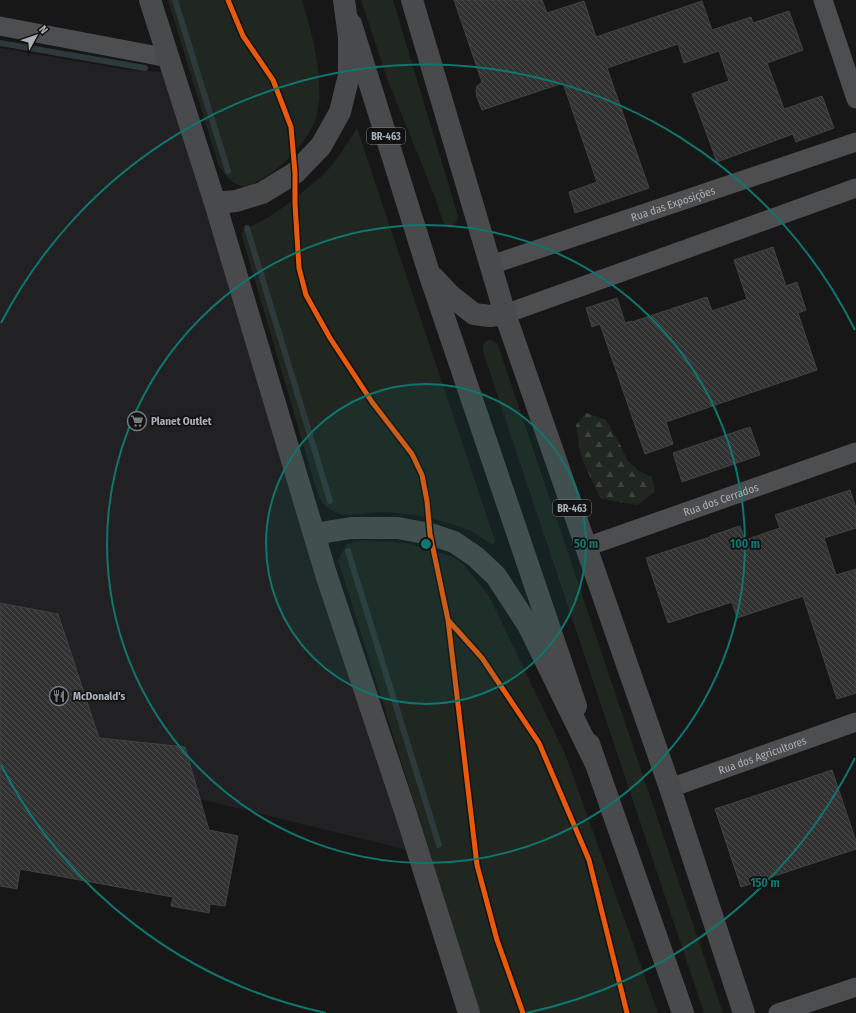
<svg xmlns="http://www.w3.org/2000/svg" width="856" height="1013" font-family="'Fira Sans Condensed',sans-serif">
<defs>
<pattern id="forest-firs" width="22" height="20" patternUnits="userSpaceOnUse"><rect width="22" height="20" fill="#202620"/><path d="M5 1l3.5 6h-7zM16 11l3.5 6h-7z" fill="#3e433e"/></pattern>
<pattern id="building-back-hatch" width="6" height="6" patternUnits="userSpaceOnUse"><rect width="6" height="6" fill="#323233"/><path d="M-1 5l2 2M0 0l6 6M5-1l2 2" fill="none" stroke="#4d4d4e"/></pattern>
</defs>
<rect width="100%" height="100%" fill="#171718"/>
<path fill="#212123" d="M 0,48 L 129,70 L 166,72 L 408,850 L 200,799 L 0,769 Z"/>
<path fill="#202620" d="M 168,0 L 302,0 C 310,28 319,56 319,86 C 319,91 320,96 319,101 C 318,108 317,116 315,122 C 303,147 280,170 256,182 C 251,184 247,187 242,186 C 231,185 223,172 218,164 Z
M 361,0 L 393,0 L 458,216 L 458,219 C 456,224 452,226 447,226 L 443,222 L 437,203 L 423,167 L 389,84 Z
M 357,128 L 495,541 L 493,545 C 484,540 476,533 467,529 C 462,527 457,526 452,524 C 429,517 407,513 383,512 C 370,511 352,517 340,514 C 330,511 322,505 318,495 L 242,237 L 242,230 C 266,221 286,206 306,189 C 312,184 319,179 325,173 C 336,161 348,143 357,128 Z
M 489,340 C 496,340 498,345 500,351 L 723,1013 L 704,1013 L 484,355 C 482,348 482,343 489,340 Z
M 362,540 L 406,543 L 451,556 L 463,564 L 489,596 L 566,756 L 658,1013 L 480,1013 L 338,560 L 347,544 Z"/>
<path fill="url(#forest-firs)" d="M 586,413 L 606,420 L 621,446 L 627,460 L 639,471 L 652,477 L 655,491 L 638,505 L 618,502 L 600,498 L 581,457 L 576,425 Z"/>
<g fill="none" stroke-linecap="round" stroke-linejoin="round">
<path stroke="#2e393c" stroke-width="6" d="M 175,0 L 228,171
M 0,43 L 145,68
M 247,228 L 330,501
M 348,551 L 439,845"/>
</g>
<path fill="url(#building-back-hatch)" stroke="#404244" d="M 454,0 L 542,0 L 547,13 L 584,1 L 596,37 L 702,1 L 712,30 L 751,17 L 753,23 L 789,11 L 803,50 L 767,63 L 784,109 L 822,96 L 834,128 L 796,142 L 793,134 L 717,162 L 692,94 L 729,81 L 719,51 L 684,63 L 678,44 L 607,68 L 649,188 L 575,213 L 569,192 L 597,182 L 563,83 L 482,110 L 477,97 L 476,91 L 477,86 L 482,82 Z
M 773,247 L 786,286 L 797,282 L 806,310 L 798,313 L 817,370 L 666,422 L 673,444 L 645,454 L 600,324 L 592,327 L 586,308 L 617,298 L 625,323 L 631,321 L 632,322 L 707,297 L 712,311 L 747,299 L 734,260 Z
M 750,427 L 760,455 L 682,482 L 673,453 Z
M 850,490 L 856,508 L 856,528 L 824,538 L 836,575 L 856,569 L 856,693 L 837,699 L 803,596 L 737,618 L 732,602 L 668,623 L 646,558 L 710,537 L 710,536 L 740,526 L 745,540 L 780,528 L 775,515 Z
M 0,603 L 58,614 L 99,738 L 185,747 L 209,830 L 238,836 L 225,906 L 210,904 L 209,913 L 171,906 L 173,897 L 20,869 L 17,889 L 0,886 Z
M 832,770 L 856,841 L 856,849 L 741,887 L 715,809 Z"/>
<g fill="none" stroke-linecap="round" stroke-linejoin="round">
<g stroke="#4c4e50" stroke-width="19">
<path d="M 823,0 L 856,99"/>
<path d="M 0,26 L 169,58"/>
<path id="s1" d="M 491,265 L 856,142"/>
<path d="M 505,314 L 856,188"/>
<path id="s2" d="M 586,547 L 856,452"/>
<path id="s3" d="M 670,788 L 856,722"/>
<path d="M 778,1013 L 856,987"/>
</g>
<path stroke="#494a4c" stroke-width="22" d="M 412,0 L 505,314 L 670,788 L 744,1013
M 351,24 L 429,273 L 576,706
M 434,278 L 451,296 L 474,314 L 490,316 L 505,314
M 589,744 L 683,1013"/>
<path stroke="#494a4c" stroke-width="22" d="M 150,0 L 215,203 L 326,574 L 406,814 L 469,1013
M 215,203 L 236,201 L 262,193 L 295,173 L 321,146 L 340,112 L 349,75 L 349,37 L 344,0
M 314,534 L 351,528 L 398,528 L 430,534 L 454,542 L 476,557 L 496,576 L 528,625 L 595,762"/>
<g stroke="#121213" stroke-width="8">
<path id="cycleway" d="M 228,0 L 243,36 L 273,80 L 291,127 L 295,173 L 295,204 L 299,268 L 306,295 L 330,338 L 372,402 L 412,454 L 422,475 L 427,501 L 430,534 L 448,620 L 477,865 L 497,940 L 523,1013
M 448,620 L 482,658 L 539,743 L 589,860 L 627,1013"/>
</g>
<use href="#cycleway" stroke="#e8590c" stroke-width="5"/>
</g>
<circle cx="426" cy="544" r="160" fill="#0f766e" fill-opacity=".12"/>
<g fill="none" stroke="#0f766e" stroke-width="2">
<circle cx="426" cy="544" r="160"/>
<circle cx="426" cy="544" r="319"/>
<path d="M855 758A479 479 0 0 1 526 1013M326 1013A479 479 0 0 1 1 765M1 323A479 479 0 0 1 855 330"/>
</g>
<defs>
<g id="supermarket-ring" transform="scale(1)"><circle r="9.5" fill="#121213" stroke="#777a7f" stroke-width="1.5"/><path d="M-6-5.5h2.5l.6 2H6L4.5 2H-2.5L-4.4-4H-6ZM-1.5 3.2a1.3 1.3 0 1 0 .1 0ZM3 3.2a1.3 1.3 0 1 0 .1 0Z" fill="#777a7f"/></g>
<g id="restaurant-ring" transform="scale(1)"><circle r="9.5" fill="#121213" stroke="#777a7f" stroke-width="1.5"/><path d="M-5-6h1v4h1v-4h1v4h1v-4h1v5L-1.5 .5V6h-2V.5L-5-1ZM5-6V6H3V1.5H1.5Q1.5-4 5-6Z" fill="#777a7f"/></g>
</defs>
<g fill-rule="evenodd">
<use href="#supermarket-ring" x="137" y="421"/>
<use href="#restaurant-ring" x="59" y="696"/>
</g>
<g text-anchor="middle" stroke-width="3.5" stroke-linejoin="round" paint-order="stroke">
<g fill="#121213" stroke="#7c8186" stroke-width="1">
<rect x="367" y="128" width="38" height="16" rx="3"/>
<rect x="553" y="500" width="38" height="16" rx="3"/>
</g>
<g font-size="10" font-weight="bold" fill="#aab0b7">
<text x="386" y="140">BR-463</text>
<text x="572" y="512">BR-463</text>
</g>
<g font-size="11" fill="#aab0b7" stroke="#121213">
<text dy="4" stroke="none"><textPath href="#s1" startOffset="192">Rua das Exposições</textPath></text>
<text dy="4" stroke="none"><textPath href="#s2" startOffset="143">Rua dos Cerrados</textPath></text>
<text dy="4" stroke="none"><textPath href="#s3" startOffset="98">Rua dos Agricultores</textPath></text>
</g>
<g font-size="11" font-weight="bold" fill="#aab0b7" stroke="#121213" text-anchor="start">
<text x="151" y="425">Planet Outlet</text>
<text x="73" y="700">McDonald's</text>
</g>
</g>
<circle cx="426" cy="544" r="6" fill="#0f766e" stroke="#121213" stroke-width="2"/>
<g font-size="12" text-anchor="middle" font-weight="bold" fill="#0f766e" stroke="#121213" stroke-width="3.5" stroke-linejoin="round" paint-order="stroke">
<text x="586" y="548">50 m</text>
<text x="745" y="548">100 m</text>
<text x="765" y="887">150 m</text>
</g>
<g transform="translate(36 36) rotate(50)" stroke="#121213" stroke-width="3" paint-order="stroke">
<path d="M0-3L7 15L0 10L-7 15Z" fill="#aab0b7"/>
<text y="-6" font-size="11" font-weight="bold" text-anchor="middle" fill="#aab0b7">N</text>
</g>
</svg>
